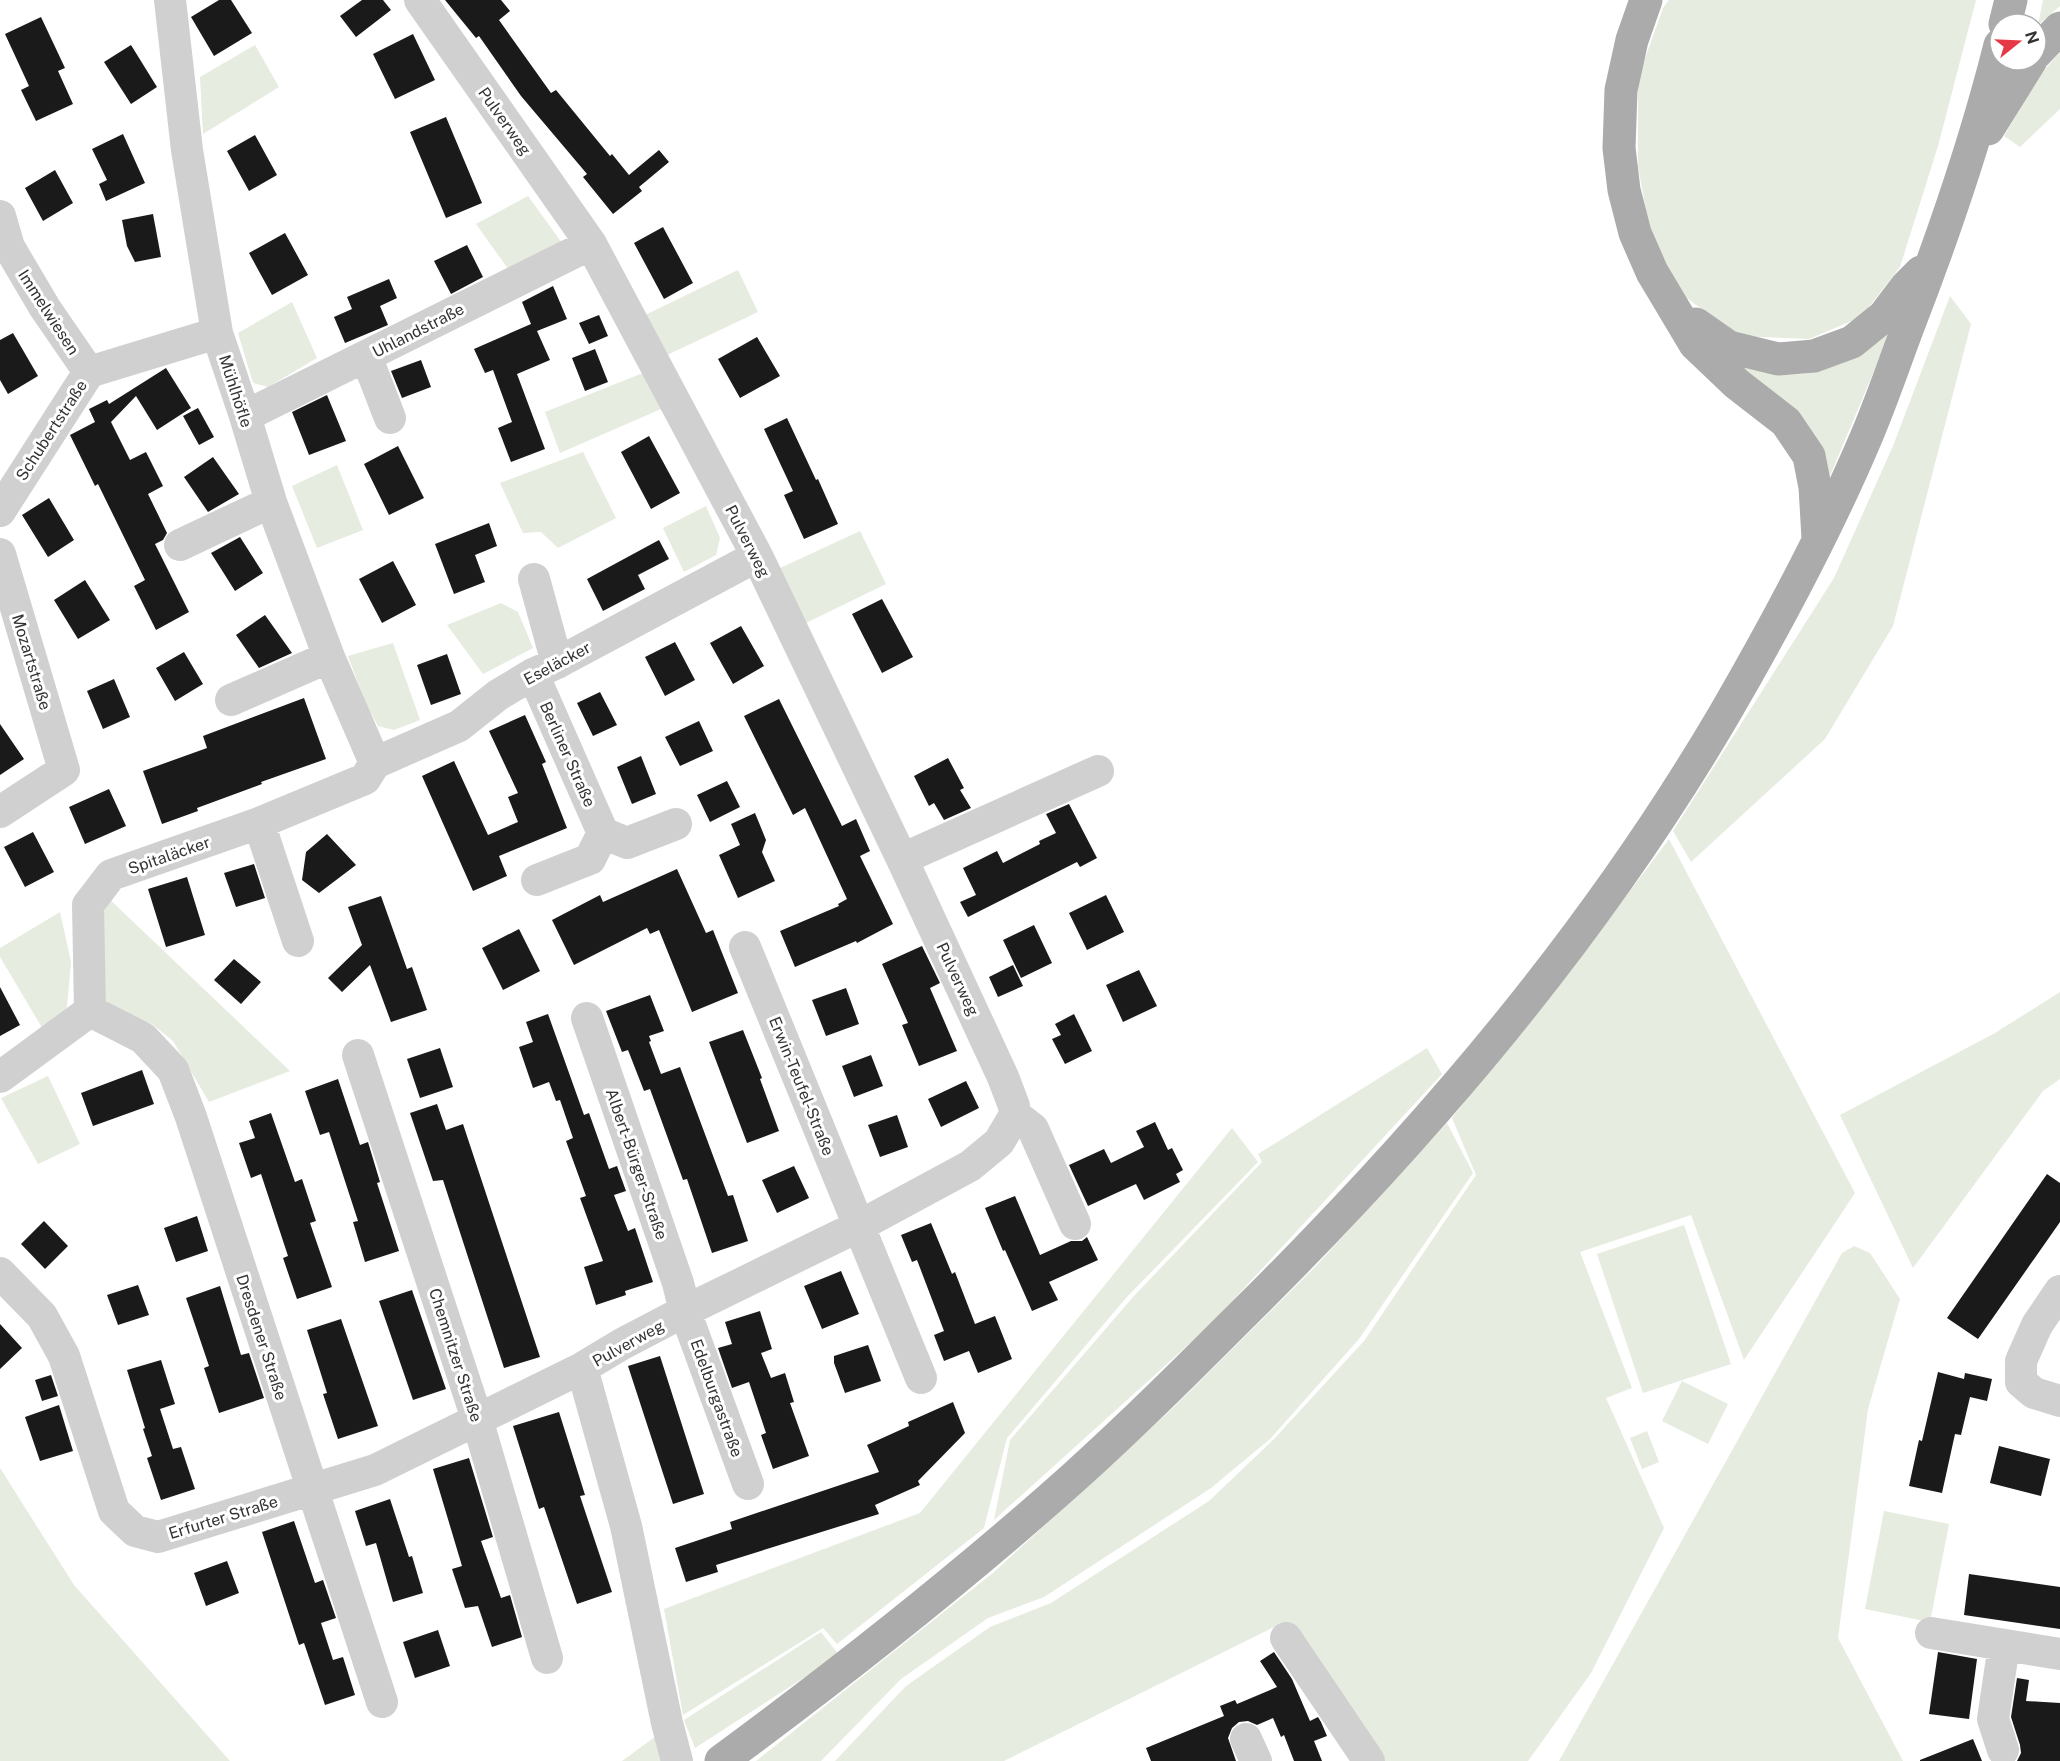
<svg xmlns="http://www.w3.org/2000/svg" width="2060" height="1761" font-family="'Public Sans',sans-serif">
<rect width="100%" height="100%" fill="#fff"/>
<path fill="#e6ecdf" d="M 1669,0 L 1976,0 L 1938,146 L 1900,267 L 1861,317 L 1809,339 L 1737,336 L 1683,295 L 1651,238 L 1638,166 L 1638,78 L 1663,8 Z
M 2043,0 L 2060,0 L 2060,6 L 2038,25 Z
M 255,45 L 279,87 L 203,134 L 200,77 Z
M 2060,52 L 2060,109 L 2020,147 L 2004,136 L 2040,75 Z
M 528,196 L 562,243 L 511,273 L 476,224 Z
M 738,270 L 758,312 L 663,357 L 643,316 Z
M 1950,296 L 1971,324 L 1893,626 L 1825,739 L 1691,862 L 1673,831 L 1834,578 L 1893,446 Z
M 292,302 L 317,358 L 268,387 L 253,383 L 238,333 Z
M 1892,328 L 1827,483 L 1726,362 C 1749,367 1785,378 1808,373 C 1840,367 1866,347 1892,328 Z
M 643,373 L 661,409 L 560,453 L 545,412 Z
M 583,452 L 616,518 L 558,548 L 541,532 L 523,533 L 500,483 Z
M 337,465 L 363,530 L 317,548 L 292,486 Z
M 706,506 L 720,538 L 716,555 L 684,572 L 663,528 Z
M 860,531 L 886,584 L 806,623 L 778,569 Z
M 501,603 L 518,612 L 533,648 L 483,674 L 447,625 Z
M 393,643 L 420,720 L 394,730 L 378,726 L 366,704 L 348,656 Z
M 1669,839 L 1855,1193 L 1744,1360 L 1691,1215 L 1580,1252 L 1632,1388 L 1606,1398 L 1664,1528 L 1591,1673 L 1528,1761 L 1375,1761 L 1278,1625 L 1004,1761 L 835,1761 L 906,1686 L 990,1627 L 1051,1603 L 1209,1501 L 1274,1439 L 1364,1341 L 1476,1175 L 1452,1118 L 1591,943 Z
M 105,895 L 290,1071 L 209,1102 L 173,1041 L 152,1024 L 108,1007 L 98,988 Z
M 60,912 L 71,962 L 67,1007 L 47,1036 L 0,957 L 0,948 Z
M 2060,992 L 2060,1079 L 2043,1091 L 1913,1268 L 1840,1115 L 1995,1033 Z
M 1427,1048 L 1442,1074 L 1210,1325 L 994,1520 L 1010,1440 L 1133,1297 L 1262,1162 L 1258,1154 Z
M 48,1076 L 80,1144 L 38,1164 L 1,1098 Z
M 1447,1123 L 1473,1173 L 1359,1339 L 1270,1439 L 1211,1488 L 1044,1597 L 988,1618 L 901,1679 L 821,1761 L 756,1761 L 994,1572 L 1174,1407 L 1316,1266 Z
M 1232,1128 L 1258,1162 L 1126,1298 L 1007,1438 L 984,1528 L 837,1644 L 823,1628 L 683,1715 L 664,1609 L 920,1513 Z
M 1684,1225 L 1731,1364 L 1643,1393 L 1597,1254 Z
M 1854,1246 L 1870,1253 L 1900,1299 L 1868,1409 L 1838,1638 L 1903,1761 L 1559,1761 L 1842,1253 Z
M 1682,1381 L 1728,1404 L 1708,1444 L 1662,1421 Z
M 1647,1431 L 1659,1462 L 1642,1469 L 1630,1438 Z
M 0,1468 L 74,1585 L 230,1761 L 0,1761 Z
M 1884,1511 L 1949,1524 L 1930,1622 L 1865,1609 Z
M 821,1632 L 839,1655 L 695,1748 L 684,1720 Z
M 663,1731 L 671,1761 L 622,1761 Z"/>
<path fill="#1a1a1a" d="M 219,0 L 231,0 L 252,33 L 214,56 L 191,17 Z
M 362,0 L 383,0 L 391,10 L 356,37 L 340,16 Z
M 445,0 L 501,0 L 510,11 L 499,20 L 551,93 L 556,90 L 610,156 L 612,154 L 629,175 L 659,150 L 669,162 L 639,187 L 642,191 L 613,214 L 583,177 L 587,174 L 521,96 L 479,36 L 476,38 Z
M 41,17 L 65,68 L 58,71 L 73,104 L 36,121 L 21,90 L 29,86 L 5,34 Z
M 413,34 L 435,80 L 395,99 L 373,54 Z
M 131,45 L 157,87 L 131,104 L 104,62 Z
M 446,117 L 482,203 L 446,218 L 410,132 Z
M 123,134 L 145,183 L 106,201 L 99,184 L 107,180 L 92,149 Z
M 255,135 L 277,175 L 249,191 L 227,151 Z
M 55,170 L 73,203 L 43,221 L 25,188 Z
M 153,214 L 161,257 L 135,262 L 127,246 L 122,220 Z
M 663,227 L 693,283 L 664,299 L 634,243 Z
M 285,233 L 308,275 L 272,295 L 249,253 Z
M 467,245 L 483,277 L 451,294 L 434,261 Z
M 389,279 L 397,298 L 380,306 L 388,325 L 345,343 L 334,317 L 352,309 L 347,297 Z
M 553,286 L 567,319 L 537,331 L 550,360 L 517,374 L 545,449 L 511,462 L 498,428 L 512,422 L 493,370 L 485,373 L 474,349 L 531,324 L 522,302 Z
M 599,315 L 608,336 L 589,344 L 579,323 Z
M 13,333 L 38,376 L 8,394 L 0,380 L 0,340 Z
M 757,337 L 780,376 L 740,398 L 718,359 Z
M 595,349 L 608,382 L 585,391 L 572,358 Z
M 421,360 L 431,387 L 402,398 L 391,371 Z
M 166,368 L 191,408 L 157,430 L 136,396 L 111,422 L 130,460 L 146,452 L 163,486 L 148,494 L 167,533 L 163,540 L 155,544 L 189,612 L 156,630 L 134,586 L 145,580 L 98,484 L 95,486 L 70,435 L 95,422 L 89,409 L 107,400 L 109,404 Z
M 327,395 L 346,441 L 309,455 L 292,412 Z
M 198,408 L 214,437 L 199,445 L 183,416 Z
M 787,418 L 816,480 L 818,479 L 838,524 L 804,539 L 784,495 L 793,491 L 764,429 Z
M 649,436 L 680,493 L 651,509 L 621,452 Z
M 398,446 L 424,498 L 389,515 L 364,464 Z
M 213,457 L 239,494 L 208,512 L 184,477 Z
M 49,498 L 74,540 L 48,557 L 22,515 Z
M 489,523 L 497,546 L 475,555 L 485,582 L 454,594 L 435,544 Z
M 240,537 L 263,573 L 235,591 L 211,553 Z
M 659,540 L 669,559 L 638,575 L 645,589 L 603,611 L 587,579 Z
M 393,561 L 416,605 L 382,623 L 359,579 Z
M 85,580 L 110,620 L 78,639 L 54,600 Z
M 882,599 L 913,657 L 882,673 L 852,614 Z
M 265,615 L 292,653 L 259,668 L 236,635 Z
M 741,626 L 764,666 L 733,684 L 710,643 Z
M 675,642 L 695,680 L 665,696 L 645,657 Z
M 184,652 L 203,684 L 175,701 L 156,668 Z
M 447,654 L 461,694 L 431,705 L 417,665 Z
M 114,679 L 130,717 L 103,729 L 87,691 Z
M 600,692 L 617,725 L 593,736 L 577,703 Z
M 304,698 L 326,759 L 261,782 L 262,784 L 197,808 L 198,811 L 162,824 L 143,771 L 207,748 L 203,736 Z
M 779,699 L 842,826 L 856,819 L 870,851 L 860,856 L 893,924 L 857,943 L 856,941 L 795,967 L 780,931 L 839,906 L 838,904 L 847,899 L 805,808 L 793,815 L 744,716 Z
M 525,715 L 546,762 L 542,764 L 567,828 L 499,856 L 507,876 L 473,891 L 422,776 L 454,761 L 488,835 L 518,822 L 508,797 L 518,793 L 489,731 Z
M 699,721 L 713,751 L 680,766 L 665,737 Z
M 0,724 L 24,759 L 0,775 Z
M 641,756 L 656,794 L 632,804 L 617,767 Z
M 948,758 L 964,788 L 960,790 L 971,808 L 944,820 L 934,803 L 929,806 L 914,776 Z
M 727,781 L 740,807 L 710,822 L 697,795 Z
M 109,789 L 126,826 L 85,844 L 69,807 Z
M 1069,804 L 1097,858 L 1080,867 L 1077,862 L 968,917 L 960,902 L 976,895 L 963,868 L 997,851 L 1003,863 L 1040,844 L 1039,841 L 1056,833 L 1046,814 Z
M 755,813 L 766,840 L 762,852 L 775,881 L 738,898 L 719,855 L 740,845 L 731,824 Z
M 33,832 L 54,872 L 25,887 L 4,847 Z
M 327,834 L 356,865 L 319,893 L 302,880 L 306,852 Z
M 254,864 L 265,898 L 236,907 L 224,873 Z
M 677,869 L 706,933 L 713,930 L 738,993 L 692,1012 L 659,930 L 650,934 L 647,928 L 574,965 L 552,920 L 600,895 L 603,902 Z
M 187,877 L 205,935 L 166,947 L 148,889 Z
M 1106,895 L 1124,932 L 1087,950 L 1069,913 Z
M 381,896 L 407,969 L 412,967 L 427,1010 L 391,1022 L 370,965 L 342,992 L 328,978 L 362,945 L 348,907 Z
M 1034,925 L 1052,963 L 1021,978 L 1003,940 Z
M 519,929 L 540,971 L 503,990 L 482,948 Z
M 922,946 L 940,983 L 930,988 L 957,1051 L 919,1066 L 902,1025 L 908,1023 L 882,964 Z
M 234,959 L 261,982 L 241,1004 L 214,980 Z
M 1013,965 L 1023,986 L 998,997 L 989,977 Z
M 1139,970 L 1157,1006 L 1123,1022 L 1106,985 Z
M 0,987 L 20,1025 L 0,1036 Z
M 846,988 L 859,1024 L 826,1036 L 812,1000 Z
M 650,995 L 664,1031 L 649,1036 L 651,1041 L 649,1042 L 661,1074 L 680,1067 L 728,1196 L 733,1195 L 748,1241 L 712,1253 L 687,1179 L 683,1180 L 650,1089 L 644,1091 L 628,1050 L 622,1052 L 606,1011 Z
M 548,1014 L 584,1115 L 589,1113 L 609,1169 L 617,1166 L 626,1191 L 614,1195 L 628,1231 L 635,1228 L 653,1282 L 625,1291 L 626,1295 L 596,1305 L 584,1267 L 603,1261 L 580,1198 L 586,1196 L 566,1141 L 573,1138 L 560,1100 L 556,1101 L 549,1082 L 533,1088 L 519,1047 L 533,1042 L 526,1022 Z
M 1074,1014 L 1092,1051 L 1065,1064 L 1052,1039 L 1061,1035 L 1055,1024 Z
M 743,1030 L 762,1078 L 760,1079 L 779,1131 L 747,1143 L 709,1042 Z
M 440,1048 L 453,1087 L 420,1098 L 407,1059 Z
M 871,1055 L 883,1086 L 854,1097 L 842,1066 Z
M 142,1070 L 154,1104 L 93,1126 L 81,1093 Z
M 338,1079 L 360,1145 L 368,1142 L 380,1182 L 377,1183 L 399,1251 L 365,1262 L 353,1222 L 358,1221 L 329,1132 L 320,1135 L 305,1091 Z
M 966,1081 L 979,1108 L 941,1127 L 928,1099 Z
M 437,1104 L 446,1130 L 463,1124 L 540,1357 L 504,1368 L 443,1180 L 433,1181 L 410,1113 Z
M 271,1113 L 295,1182 L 302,1179 L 316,1221 L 310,1223 L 332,1287 L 297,1299 L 283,1258 L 288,1256 L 261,1174 L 251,1178 L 239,1143 L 255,1138 L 249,1121 Z
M 897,1115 L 908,1147 L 880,1157 L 868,1125 Z
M 1155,1122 L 1168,1150 L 1172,1148 L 1183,1170 L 1176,1174 L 1180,1182 L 1144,1200 L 1136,1184 L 1088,1206 L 1069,1165 L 1104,1149 L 1111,1163 L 1144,1147 L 1136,1131 Z
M 794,1166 L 809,1198 L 777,1213 L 762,1180 Z
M 2047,1174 L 2060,1183 L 2060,1222 L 1978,1339 L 1947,1318 Z
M 1015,1196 L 1040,1255 L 1071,1241 L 1082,1241 L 1087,1237 L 1098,1260 L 1049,1282 L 1058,1300 L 1032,1311 L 1005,1250 L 1003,1251 L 985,1208 Z
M 197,1216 L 208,1251 L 176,1262 L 164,1228 Z
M 44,1221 L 68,1246 L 45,1269 L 21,1244 Z
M 931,1223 L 952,1274 L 955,1272 L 975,1324 L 995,1316 L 1012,1359 L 978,1373 L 969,1351 L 944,1361 L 934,1335 L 944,1331 L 917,1260 L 912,1262 L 901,1235 Z
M 841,1271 L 859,1314 L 822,1329 L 804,1286 Z
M 138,1285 L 149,1315 L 118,1325 L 107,1295 Z
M 220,1286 L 241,1355 L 249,1353 L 264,1398 L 219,1413 L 204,1368 L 209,1366 L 186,1298 Z
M 412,1290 L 446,1389 L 413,1400 L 379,1301 Z
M 760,1311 L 772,1349 L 761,1353 L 771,1378 L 785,1373 L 794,1402 L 790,1403 L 809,1456 L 773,1469 L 761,1435 L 766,1433 L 749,1382 L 732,1388 L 718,1348 L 732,1344 L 725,1322 Z
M 341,1319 L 378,1426 L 338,1439 L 323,1394 L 327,1393 L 307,1330 Z
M 0,1324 L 22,1348 L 0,1369 Z
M 868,1345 L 881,1381 L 845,1393 L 834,1363 L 834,1356 Z
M 660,1356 L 704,1494 L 673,1504 L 628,1366 Z
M 161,1360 L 175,1404 L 160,1409 L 173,1449 L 181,1447 L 195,1489 L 161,1500 L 147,1458 L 152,1456 L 143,1429 L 145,1428 L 127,1370 Z
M 1938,1372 L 1964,1379 L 1965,1373 L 1992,1379 L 1987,1401 L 1970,1397 L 1961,1435 L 1955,1434 L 1942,1493 L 1909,1486 L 1919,1440 L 1922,1441 Z
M 51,1375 L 58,1396 L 42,1401 L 35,1380 Z
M 953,1402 L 965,1433 L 918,1481 L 920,1485 L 875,1505 L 879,1514 L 716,1565 L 718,1572 L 686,1582 L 675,1548 L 732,1529 L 730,1522 L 879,1472 L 867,1445 L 909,1426 L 908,1422 Z
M 59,1405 L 73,1451 L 40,1461 L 25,1417 Z
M 559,1412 L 585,1495 L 580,1496 L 612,1592 L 577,1604 L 544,1507 L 539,1509 L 513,1426 Z
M 1999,1446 L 2050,1459 L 2041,1496 L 1990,1483 Z
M 469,1458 L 493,1537 L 481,1541 L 501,1598 L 510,1595 L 522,1637 L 492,1647 L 478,1606 L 465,1608 L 452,1569 L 462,1566 L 433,1469 Z
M 390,1499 L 409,1557 L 412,1556 L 423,1593 L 393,1602 L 376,1543 L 366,1546 L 355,1511 Z
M 294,1521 L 315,1583 L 323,1580 L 336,1618 L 321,1623 L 333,1660 L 343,1657 L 355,1695 L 325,1705 L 304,1643 L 299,1645 L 262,1532 Z
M 227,1561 L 239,1593 L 206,1606 L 194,1573 Z
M 1969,1574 L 2060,1587 L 2060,1629 L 1964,1615 Z
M 438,1630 L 450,1666 L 415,1678 L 403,1642 Z
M 1274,1652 L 1292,1679 L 1310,1721 L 1318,1717 L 1321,1722 L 1327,1736 L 1314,1741 L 1322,1761 L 1294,1761 L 1284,1735 L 1281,1737 L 1273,1718 L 1257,1725 L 1248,1721 L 1239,1722 L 1232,1728 L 1228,1738 L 1236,1761 L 1151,1761 L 1146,1748 L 1224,1716 L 1220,1706 L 1235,1700 L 1237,1704 L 1277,1687 L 1260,1661 Z
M 1938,1652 L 1977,1659 L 1969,1719 L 1929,1714 Z
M 2017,1678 L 2029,1680 L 2026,1701 L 2060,1703 L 2060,1761 L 2017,1761 L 2021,1753 L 2020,1745 L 2011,1717 Z
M 1973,1739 L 1982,1761 L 1920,1761 L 1920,1760 Z"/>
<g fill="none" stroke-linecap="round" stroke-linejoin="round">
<path stroke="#d0d0d0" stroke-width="32" d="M 170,0 L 187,150 L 217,333 L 245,416 L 271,502 L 329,657 L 375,763
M 0,216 L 9,247 L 45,308 L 89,372
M 366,356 L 390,418
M 245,416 L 591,244
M 0,511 L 89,372 L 217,333
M 180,545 L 271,502
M 0,554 L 64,770 L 0,812
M 534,579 L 557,663
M 533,674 L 603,833
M 231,700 L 329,657
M 259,823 L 298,941
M 603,833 L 627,843 L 676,824
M 902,859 L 1098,771
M 537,880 L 590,859 L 603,833
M 745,947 L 921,1378
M 90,1011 L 143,1038 L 173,1070 L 191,1117 L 382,1702
M 587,1018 L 678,1283 L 685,1311 L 748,1484
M 358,1055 L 477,1419 L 547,1658
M 0,1077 L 90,1011 L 88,905 L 111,875 L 259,823 L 365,779 L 375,763 L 459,726 L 498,695 L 533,674 L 557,663 L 757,556
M 1015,1115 L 1033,1129 L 1075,1224
M 0,1273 L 42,1316 L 64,1356 L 114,1511 L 135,1531 L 158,1537 L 375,1470 L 582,1368 L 622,1344 L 685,1311 L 859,1226 L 970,1166 L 999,1142 L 1015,1115 L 1014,1106 L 1003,1077 L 902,859 L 757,556 L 591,244 L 420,0
M 2060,1291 L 2037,1325 L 2021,1361 L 2021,1382 L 2034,1393 L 2060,1401
M 582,1368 L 626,1526 L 667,1723 L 677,1761
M 1931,1633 L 2060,1654
M 1286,1638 L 1369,1761
M 1246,1739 L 1256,1761
M 2003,1750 L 1993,1719 L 2004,1645"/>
<path stroke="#ababab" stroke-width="33" d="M 1646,0 L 1632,40 L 1621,90 L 1619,148 L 1624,190 L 1635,233 L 1652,272 L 1695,344 L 1737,384 L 1786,422 L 1809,456 L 1815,487 L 1818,538
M 2005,24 L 2011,0
M 2036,53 L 2060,28
M 1988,129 L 2031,60
M 1696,324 L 1729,347 L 1778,359 L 1814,356 L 1852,342 L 1884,316 L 1906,287 L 1921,272
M 721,1761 C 842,1672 960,1579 1072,1479 C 1132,1425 1189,1368 1246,1311 C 1428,1131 1595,935 1725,713 C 1776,625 1825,534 1865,440 C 1881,403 1894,364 1908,327 C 1944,234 1976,141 2000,45"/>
</g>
<g text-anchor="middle" stroke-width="6" stroke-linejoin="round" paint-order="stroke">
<g font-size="16" fill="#333" stroke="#fff">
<text transform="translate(505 121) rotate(55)" y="6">Pulverweg</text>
<text transform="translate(49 312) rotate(57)" y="6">Immelwiesen</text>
<text transform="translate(418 330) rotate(-27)" y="6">Uhlandstraße</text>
<text transform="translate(236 391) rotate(72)" y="6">Mühlhöfle</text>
<text transform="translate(51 430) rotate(-57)" y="6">Schubertstraße</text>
<text transform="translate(748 541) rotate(63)" y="6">Pulverweg</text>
<text transform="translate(32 662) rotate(73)" y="6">Mozartstraße</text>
<text transform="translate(557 663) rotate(-28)" y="6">Eseläcker</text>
<text transform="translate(568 754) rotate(66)" y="6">Berliner Straße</text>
<text transform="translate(169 855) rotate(-19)" y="6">Spitaläcker</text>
<text transform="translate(958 979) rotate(65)" y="6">Pulverweg</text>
<text transform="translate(802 1086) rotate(68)" y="6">Erwin-Teufel-Straße</text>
<text transform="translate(637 1164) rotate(71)" y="6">Albert-Bürger-Straße</text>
<text transform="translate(262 1337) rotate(72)" y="6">Dresdener Straße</text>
<text transform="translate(628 1343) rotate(-29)" y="6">Pulverweg</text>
<text transform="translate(456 1355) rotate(72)" y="6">Chemnitzer Straße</text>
<text transform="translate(717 1398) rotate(70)" y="6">Edelburgastraße</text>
<text transform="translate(223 1517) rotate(-17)" y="6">Erfurter Straße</text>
</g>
</g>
<g transform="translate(2018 42) rotate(72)"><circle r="28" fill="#ffffff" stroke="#adadad" stroke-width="1.5"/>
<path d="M0-4.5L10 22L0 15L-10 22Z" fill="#e63946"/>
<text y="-9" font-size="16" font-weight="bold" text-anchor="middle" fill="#333333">N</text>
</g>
</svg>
